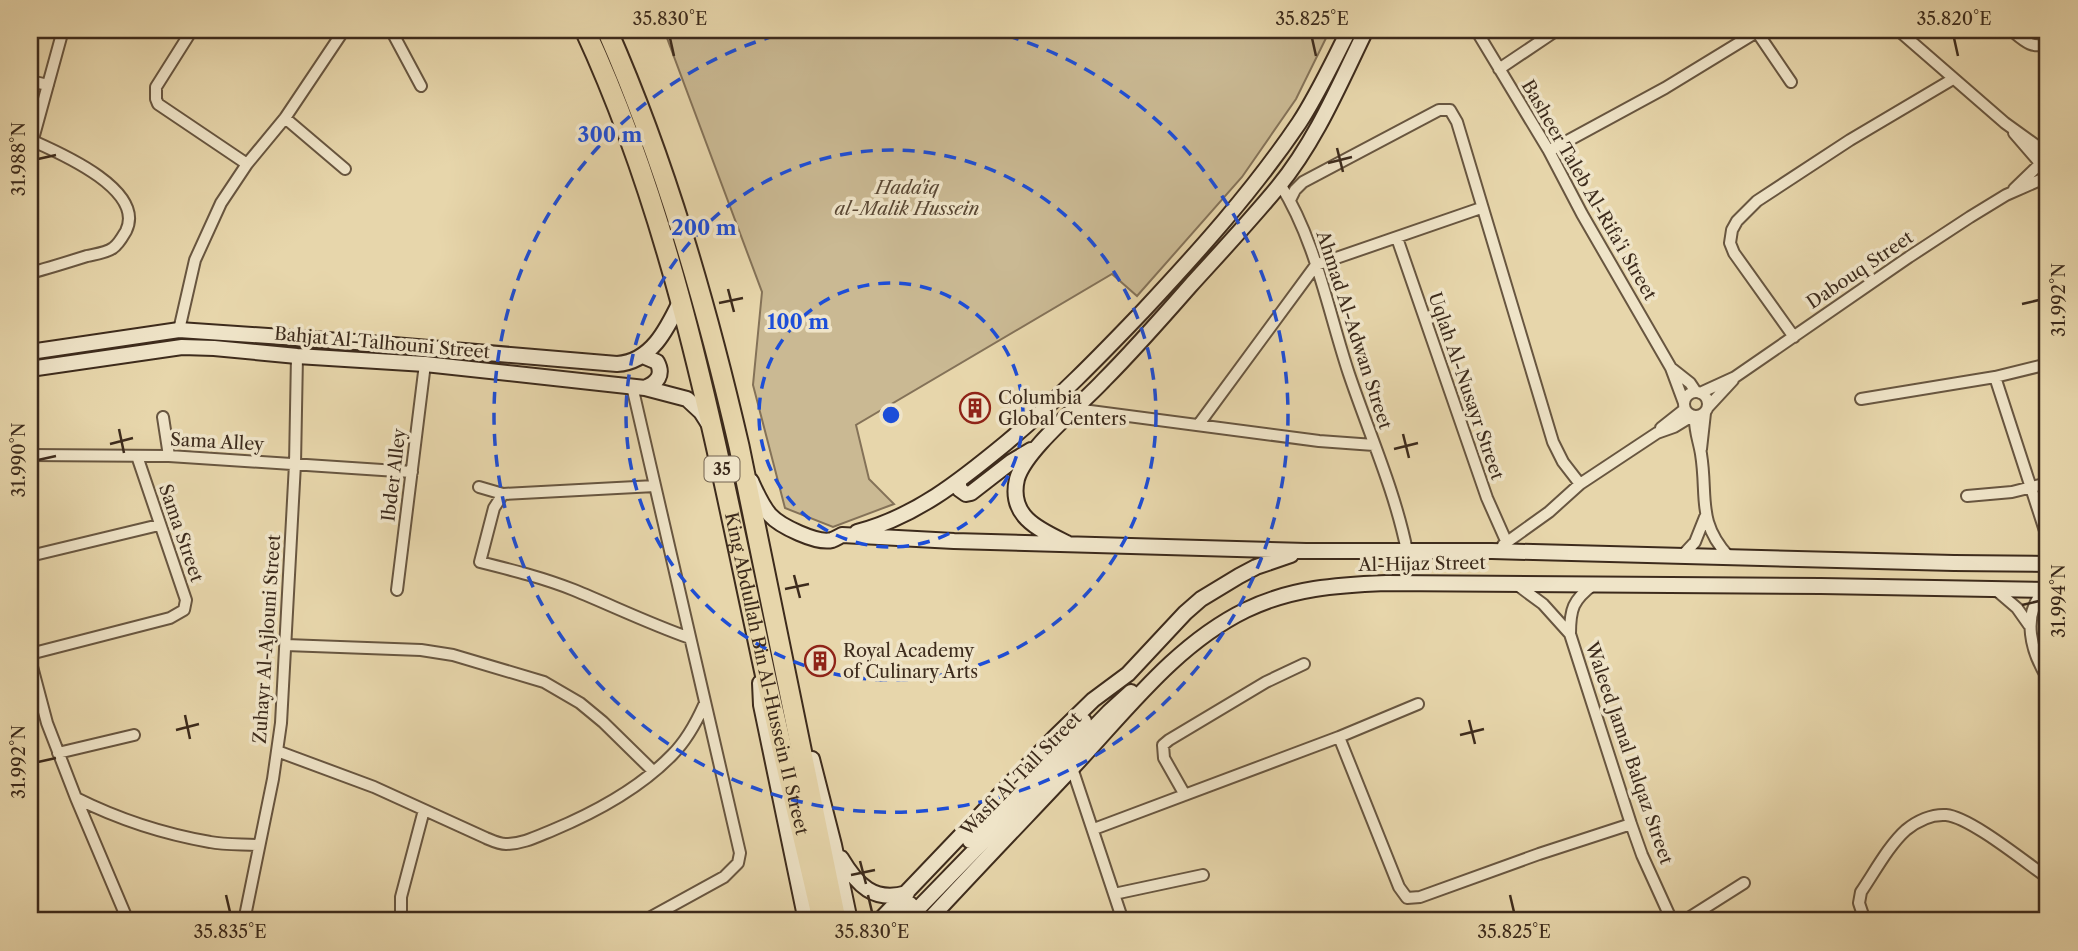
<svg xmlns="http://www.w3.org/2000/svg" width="2078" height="951" font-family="'Libre Caslon Text',serif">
<rect width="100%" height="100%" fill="#e7d6ab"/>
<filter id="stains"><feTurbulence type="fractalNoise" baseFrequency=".00286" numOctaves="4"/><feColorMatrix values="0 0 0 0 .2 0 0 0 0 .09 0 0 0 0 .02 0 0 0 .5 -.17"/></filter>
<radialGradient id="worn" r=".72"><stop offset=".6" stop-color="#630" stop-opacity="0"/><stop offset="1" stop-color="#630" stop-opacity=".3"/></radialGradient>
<path fill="#cab993" stroke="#847258" stroke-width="2" d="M 664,30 L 1330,30 L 1296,99 L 1242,177 L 1137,296 L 1112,274 L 856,425 L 869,479 L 894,504 L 833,527 L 785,508 L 753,385 L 762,292 Z"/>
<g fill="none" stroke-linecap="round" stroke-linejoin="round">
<g stroke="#685640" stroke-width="14">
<path id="street" d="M 192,30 L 156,87 L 156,99 L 158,104 L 247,164
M 391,30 L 421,86
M 1476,30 L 1549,151 L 1582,214 L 1671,368 L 1684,403
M 1898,30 L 2005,123 L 2048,154
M 2011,30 C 2023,40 2032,50 2048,43
M 1757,32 L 1791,82
M 1499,69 L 1557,30
M 30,81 L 48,85
M 285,118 L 345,169
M 2014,133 L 2040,163
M 30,150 L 63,30
M 1549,151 L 1665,88 L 1760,30
M 1280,184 C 1316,241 1328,311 1349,374 C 1369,433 1395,491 1407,551
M 2014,189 L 2040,164
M 1290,200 L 1295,190 L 1303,182 L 1439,110 L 1450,110 L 1457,122 L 1553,442 L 1563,462 L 1580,484
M 1397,238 L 1487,498 L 1507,543
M 30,273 C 49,268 68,262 87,256 C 96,254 106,253 113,248 C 119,244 123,236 126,231 C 146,190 60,153 33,141
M 179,330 L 195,260 L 221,203 L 247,164 L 285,118 L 344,30
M 1794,337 L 1734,253 L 1730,243 L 1732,230 L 1737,221 L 1757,201 L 1850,140 L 1953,79
M 1671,368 L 1690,383 L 1696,392
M 1995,377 L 2048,540
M 632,386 L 740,853 L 738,863 L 724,877 L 644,921
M1684 404a12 12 0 1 1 24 0a12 12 0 1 1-24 0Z
M 1700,393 L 1735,377 L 1909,257 L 1970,217 L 2006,195 L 2047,177
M 1861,399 L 1995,377 L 2048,364
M 1708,407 L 1733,380
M 1075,409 L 1319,441 L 1374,445
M 1695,416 C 1694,430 1699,441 1701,454 C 1708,497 1696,521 1729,557
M 163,417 L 169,456
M 1199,424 L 1316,265 L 1481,208
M 1661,428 L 1685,409
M 1701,449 L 1705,413
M 30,455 L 169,456 L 412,472
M 479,487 L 503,494 L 655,486
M 503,494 L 494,508 L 480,562 C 512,570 544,578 574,590 C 613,606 650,624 690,638
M 1967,496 L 2012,492 L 2048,483
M 1503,545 L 1549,512 L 1580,484 L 1657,433 L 1674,427 L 1692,416
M 30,556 L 159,525
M 1682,556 L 1695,542 L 1705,517
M 1516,584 L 1543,604 L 1570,634
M 1593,585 C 1573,600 1570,609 1570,634 L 1631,824 L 1642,855 L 1672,921
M 397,590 L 425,364
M 1996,590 L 2017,608 L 2029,625
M 2044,590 C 2021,616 2031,652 2048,679
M 286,645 L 421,650 L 453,655 L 544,682 L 580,703 L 603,722 L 653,771
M 30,654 L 170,618 L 184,610 L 186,600 L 137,456
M 30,659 L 47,723 L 76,798 C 118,819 164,834 210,842 C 225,845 242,844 258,845
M 1339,737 L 1399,887 L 1407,898 L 1420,897 L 1539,854 L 1631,824
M 277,751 L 374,787 L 486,838 C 493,841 499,844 506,844 C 523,844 538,836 553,830 C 596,812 639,789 672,755 C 686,741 696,723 704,705
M 58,753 L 134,735
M 1072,768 L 1123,921
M 1185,795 L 1164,758 L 1163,745 L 1169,740 L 1266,682 L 1304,664
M 76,798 L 128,921
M 1094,829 L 1339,737 L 1418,704
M 1114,894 L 1203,875
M 244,921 L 273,779 L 281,723 L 295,464 L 297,356
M 401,921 L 401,897 L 424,810
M 1684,921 L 1744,883
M 1865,921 L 1859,903 L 1861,892 C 1874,873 1889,845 1906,830 C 1917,821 1932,814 1946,815 C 1970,817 2025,862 2048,878"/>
</g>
<g stroke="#3d2b1c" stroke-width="18">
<path id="secondary" d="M 30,352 L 179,330 L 370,343 L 617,364 C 651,362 667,329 680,302
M 643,356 L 657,362 C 664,375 657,383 645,388
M 30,369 L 182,347 L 214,348 L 297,356 L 425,364 L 645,388 L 687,399 L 701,412 L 708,423
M 959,480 L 959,489 L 966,494 L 971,493 L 1011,462 L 1031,450
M 751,481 C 756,492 762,506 770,515 C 780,526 817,544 832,540 C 835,539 838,537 842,535 L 954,541 L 1306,551 L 1492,551 L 1954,563 L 2048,564
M 857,532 C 915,517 960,481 1006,443 C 1055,402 1099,357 1143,311 C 1199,251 1253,191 1299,123 C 1318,94 1333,61 1349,30
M 1067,543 C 1040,530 1008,517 1017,479 C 1025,450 1082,404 1104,380 C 1134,350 1162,318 1190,286 C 1220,253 1250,221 1278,187 C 1316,141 1340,83 1366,30
M 760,683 L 761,705 L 806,921
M 812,759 L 834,845 L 850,921
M 970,841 L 1084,721
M 841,858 C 857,885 874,903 907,893
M 879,921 L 1054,738 L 1093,700 L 1128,674 L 1185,613 L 1201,599 L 1239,576 L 1256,567 L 1291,555
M 893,921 L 910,904
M 906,921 L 1109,712 L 1131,692
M 928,921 C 976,869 1025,818 1074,766 C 1126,711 1176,644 1246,610 C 1291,588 1337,585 1386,583 L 1821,586 L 2048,590"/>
</g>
<g stroke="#3d2b1c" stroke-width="23">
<g id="highway">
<path id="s1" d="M 585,30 C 675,224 714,437 759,645 C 778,736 801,827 822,919"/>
<path d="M 607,30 C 666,164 706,304 739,446 L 835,915"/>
</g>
</g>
<use href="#street" stroke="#efe4c8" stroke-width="10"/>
<use href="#secondary" stroke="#efe4c8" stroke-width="14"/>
<use href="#highway" stroke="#e7d6ab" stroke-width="19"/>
</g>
<path fill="none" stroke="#3d2b1c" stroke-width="2.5" d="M 670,38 L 674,56M 1312,38 L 1316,56M 1954,38 L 1958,56M 1337,148 L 1343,172M 38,159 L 56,155M 1328,163 L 1352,157M 728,289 L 734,312M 719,303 L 743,298M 2022,304 L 2039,300M 119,429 L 124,453M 1403,434 L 1409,458M 110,444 L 133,438M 1394,449 L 1418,443M 38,460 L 56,456M 794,575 L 800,598M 785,589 L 809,584M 2022,605 L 2039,601M 185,715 L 190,739M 1469,720 L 1475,744M 176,730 L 199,724M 1460,735 L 1484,729M 38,762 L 56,758M 860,861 L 866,884M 851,875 L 875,870M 226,895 L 230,912M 868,895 L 872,912M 1510,895 L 1514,912"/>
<g fill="none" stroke="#1d4ed8" stroke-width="3.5" stroke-dasharray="12 9">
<circle cx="891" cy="415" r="132"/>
<circle cx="891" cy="415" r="265"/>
<path d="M987 30A397 397 0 1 1 795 30"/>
</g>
<defs>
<g id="building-ring" transform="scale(1.575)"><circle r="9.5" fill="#efe4c8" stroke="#8f2418" stroke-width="1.5"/><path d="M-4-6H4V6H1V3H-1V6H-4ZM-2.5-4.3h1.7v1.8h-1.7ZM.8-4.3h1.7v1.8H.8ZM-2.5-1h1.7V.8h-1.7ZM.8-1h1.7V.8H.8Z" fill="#8f2418"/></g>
</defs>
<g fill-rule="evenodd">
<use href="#building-ring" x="975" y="408"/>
<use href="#building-ring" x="820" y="661"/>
</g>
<g text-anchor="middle" stroke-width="7" stroke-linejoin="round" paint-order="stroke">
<rect fill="#efe4c8" stroke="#726250" stroke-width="2" x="704.5" y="456.5" width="35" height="25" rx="5"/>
<g font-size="16" font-weight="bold" fill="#3d2b1c">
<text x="722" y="475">35</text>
</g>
<g font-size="18" font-style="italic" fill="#594734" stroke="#efe4c8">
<text x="907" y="194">Hada'iq<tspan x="907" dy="21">al-Malik Hussein</tspan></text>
</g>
<g font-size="18" fill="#3d2b1c" stroke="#efe4c8">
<text transform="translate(1589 190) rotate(60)" y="6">Basheer Taleb Al-Rifa'i Street</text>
<text transform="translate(1860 270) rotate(-34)" y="6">Dabouq Street</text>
<text transform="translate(1354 330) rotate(72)" y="6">Ahmad Al-Adwan Street</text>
<text transform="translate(382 343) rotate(5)" y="6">Bahjat Al-Talhouni Street</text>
<text transform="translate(1466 386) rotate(71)" y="6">Uqlah Al-Nusayr Street</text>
<text transform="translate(217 442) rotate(3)" y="6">Sama Alley</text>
<text transform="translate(394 475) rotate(-83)" y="6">Ibder Alley</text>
<text transform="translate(181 533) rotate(71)" y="6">Sama Street</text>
<text transform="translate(1422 564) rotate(-1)" y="6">Al-Hijaz Street</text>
<text transform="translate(267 639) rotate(-86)" y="6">Zuhayr Al-Ajlouni Street</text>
<text dy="6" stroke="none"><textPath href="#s1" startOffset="670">King Abdullah Bin Al-Hussein II Street</textPath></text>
<text transform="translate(1629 753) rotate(71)" y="6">Waleed Jamal Balqaz Street</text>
<text transform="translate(1021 774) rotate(-46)" y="6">Wasfi Al-Tall Street</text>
</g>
<g font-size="18" fill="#3d2b1c" stroke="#efe4c8" text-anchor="start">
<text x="998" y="404">Columbia<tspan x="998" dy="21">Global Centers</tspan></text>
<text x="843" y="657">Royal Academy<tspan x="843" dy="21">of Culinary Arts</tspan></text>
</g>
</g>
<circle cx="891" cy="415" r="10" fill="#1d4ed8" stroke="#efe4c8" stroke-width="3.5"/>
<g font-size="21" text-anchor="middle" font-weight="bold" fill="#1d4ed8" stroke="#efe4c8" stroke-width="7" stroke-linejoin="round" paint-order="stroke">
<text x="610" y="142">300 m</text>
<text x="704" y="235">200 m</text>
<text x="798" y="329">100 m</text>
</g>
<rect width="2078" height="951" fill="none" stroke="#e7d6ab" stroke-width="77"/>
<rect x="38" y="38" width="2001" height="874" fill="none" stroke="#3d2b1c" stroke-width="2.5"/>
<g font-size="18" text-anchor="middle" fill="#3d2b1c">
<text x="670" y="25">35.830°E</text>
<text x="1312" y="25">35.825°E</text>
<text x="1954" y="25">35.820°E</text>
<text transform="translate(19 159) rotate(-90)" y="6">31.988°N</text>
<text transform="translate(2059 300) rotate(-90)" y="6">31.992°N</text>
<text transform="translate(19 460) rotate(-90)" y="6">31.990°N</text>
<text transform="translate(2059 601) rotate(-90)" y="6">31.994°N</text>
<text transform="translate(19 762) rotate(-90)" y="6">31.992°N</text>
<text x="230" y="938">35.835°E</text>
<text x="872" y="938">35.830°E</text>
<text x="1514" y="938">35.825°E</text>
</g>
<rect width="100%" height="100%" filter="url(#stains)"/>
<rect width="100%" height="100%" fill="url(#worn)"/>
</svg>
